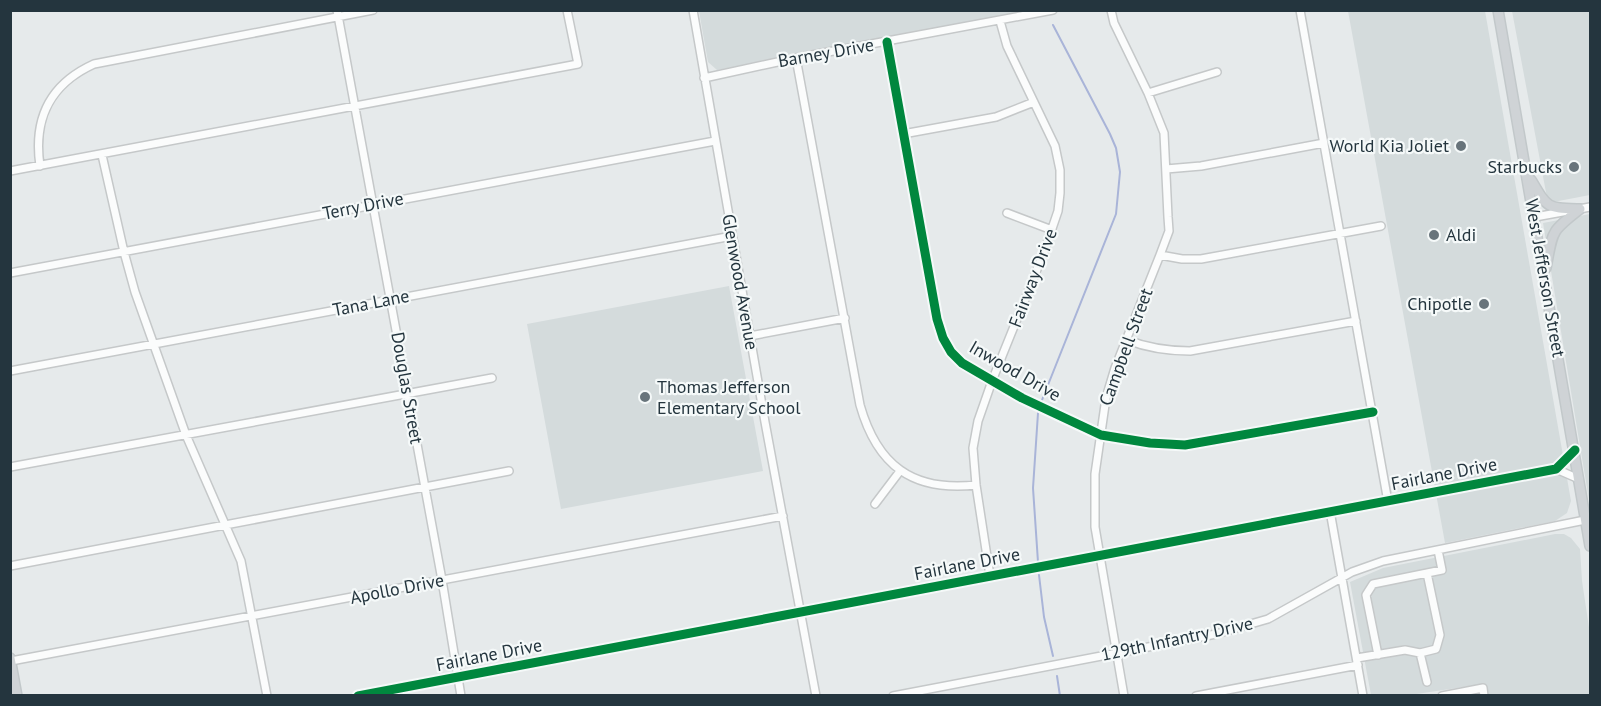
<svg xmlns="http://www.w3.org/2000/svg" width="1601" height="706" font-family="'PT Sans',sans-serif">
<rect width="100%" height="100%" fill="#e6eaeb"/>
<path fill="#d4dbdc" d="M 699,11 L 1033,11 L 717,70 L 708,62 Z
M 1348,11 L 1485,11 L 1571,501 L 1567,513 L 1555,521 L 1445,543 Z
M 1512,11 L 1590,11 L 1590,195 L 1548,203 Z
M 1590,214 L 1590,506 L 1543,223 Z
M 729,286 L 763,471 L 561,509 L 527,324 Z
M 1555,534 L 1564,534 L 1571,538 L 1580,549 L 1582,581 L 1590,634 L 1590,695 L 1486,695 L 1483,684 L 1410,695 L 1371,695 L 1350,582 L 1383,568 Z"/>
<g fill="none" stroke-linecap="round" stroke-linejoin="round">
<path stroke="#a9b4d8" stroke-width="2" d="M 1042,400 L 1116,214 L 1120,172 L 1116,148 L 1110,134 L 1053,25
M 1038,413 L 1033,488 L 1038,562
M 1039,575 L 1044,617 L 1053,656
M 1057,676 L 1060,696"/>
<g stroke="#c5c8c9" stroke-width="10">
<path id="minor" d="M 337,10 L 442,580 L 461,696
M 693,10 L 765,422 L 816,696
M 1111,10 L 1114,23 L 1148,93 L 1164,133 L 1168,217 L 1169,231 L 1160,255 L 1115,368 L 1106,398 L 1095,474 L 1095,527 L 1124,696
M 1300,10 L 1388,502
M 887,42 L 937,319 L 943,338 L 951,352 L 962,363 L 1022,398 L 1101,435 L 1150,443 L 1185,445 L 1373,412
M 796,58 L 860,405 C 877,465 912,492 976,485
M 704,78 L 796,58 L 1053,10
M 1148,93 L 1217,72
M 903,134 L 996,117 L 1034,102
M 102,155 L 124,252 L 135,292 L 186,435 L 241,561 L 267,696
M 40,166 C 33,118 50,84 94,64 L 373,10
M 1166,169 L 1201,166 L 1324,143
M 10,171 L 578,64 L 567,10
M 1007,213 L 1052,230
M 1535,217 L 1590,207
M 1160,255 L 1182,259 L 1201,259 L 1381,226
M 10,273 L 715,141
M 750,336 L 845,318
M 1127,340 C 1148,348 1167,351 1190,351 L 1356,321
M 10,371 L 732,236
M 10,467 L 492,378
M 1556,469 L 1579,479
M 875,504 L 900,471
M 1330,511 L 1363,696
M 10,566 L 509,471
M 990,576 L 976,485 L 973,448 L 978,421 L 992,381 L 1044,252 L 1058,211 L 1060,193 L 1060,170 L 1055,146 L 1007,46 L 1000,21
M 1420,653 L 1436,649 L 1440,635 L 1427,573
M 1378,655 L 1366,595 L 1373,584 L 1442,570 L 1438,550
M 1357,658 L 1405,650 L 1420,653 L 1427,682
M 11,661 L 783,516
M 358,696 L 1556,469 L 1575,450
M 893,696 L 1216,634 L 1268,619 L 1352,572 L 1383,561 L 1590,519
M 1196,696 L 1358,665
M 1442,696 L 1483,688 L 1484,696"/>
</g>
<g stroke="#c2c8ca" stroke-width="12">
<path id="major" d="M 1498,10 L 1590,546
M 1531,180 C 1548,209 1547,208 1580,209
M 1546,268 C 1553,231 1550,232 1580,209
M 10,658 L 17,696"/>
</g>
<use href="#minor" stroke="#fbfcfc" stroke-width="7"/>
<use href="#major" stroke="#cfd3d6" stroke-width="9"/>
<g stroke="#f5f9f9" stroke-width="13">
<path id="cycleway" d="M 887,42 L 937,319 L 943,338 L 951,352 L 962,363 L 1022,398 L 1101,435 L 1150,443 L 1185,445 L 1373,412
M 358,696 L 1556,469 L 1575,450"/>
</g>
<use href="#cycleway" stroke="#00873e" stroke-width="9"/>
</g>
<g fill="#68747b" stroke="#f5f9f9" stroke-width="2">
<circle cx="1461" cy="146" r="6"/>
<circle cx="1574" cy="167" r="6"/>
<circle cx="1434" cy="235" r="6"/>
<circle cx="1484" cy="304" r="6"/>
<circle cx="645" cy="397" r="6"/>
</g>
<g text-anchor="middle" stroke-width="4.5" stroke-linejoin="round" paint-order="stroke">
<g font-size="18" fill="#24353e" stroke="#f5f9f9">
<text transform="translate(826 53) rotate(-10)" y="6">Barney Drive</text>
<text transform="translate(363 206) rotate(-11)" y="6">Terry Drive</text>
<text transform="translate(1033 278) rotate(-69)" y="6">Fairway Drive</text>
<text transform="translate(1545 278) rotate(80)" y="6">West Jefferson Street</text>
<text transform="translate(740 282) rotate(80)" y="6">Glenwood Avenue</text>
<text transform="translate(371 303) rotate(-11)" y="6">Tana Lane</text>
<text transform="translate(1126 347) rotate(-70)" y="6">Campbell Street</text>
<text transform="translate(1015 371) rotate(30)" y="6">Inwood Drive</text>
<text transform="translate(407 388) rotate(80)" y="6">Douglas Street</text>
<text transform="translate(1444 474) rotate(-11)" y="6">Fairlane Drive</text>
<text transform="translate(967 564) rotate(-11)" y="6">Fairlane Drive</text>
<text transform="translate(397 589) rotate(-11)" y="6">Apollo Drive</text>
<text transform="translate(1177 639) rotate(-12)" y="6">129th Infantry Drive</text>
<text transform="translate(489 655) rotate(-11)" y="6">Fairlane Drive</text>
</g>
<g font-size="18" fill="#24353e" stroke="#f5f9f9" text-anchor="end">
<text x="1449" y="152">World Kia Joliet</text>
<text x="1562" y="173">Starbucks</text>
<text x="1446" y="241" text-anchor="start">Aldi</text>
<text x="1472" y="310">Chipotle</text>
<text x="657" y="393" text-anchor="start">Thomas Jefferson<tspan x="657" dy="21">Elementary School</tspan></text>
</g>
</g>
<rect width="1601" height="706" fill="none" stroke="#24353e" stroke-width="24"/>
</svg>
